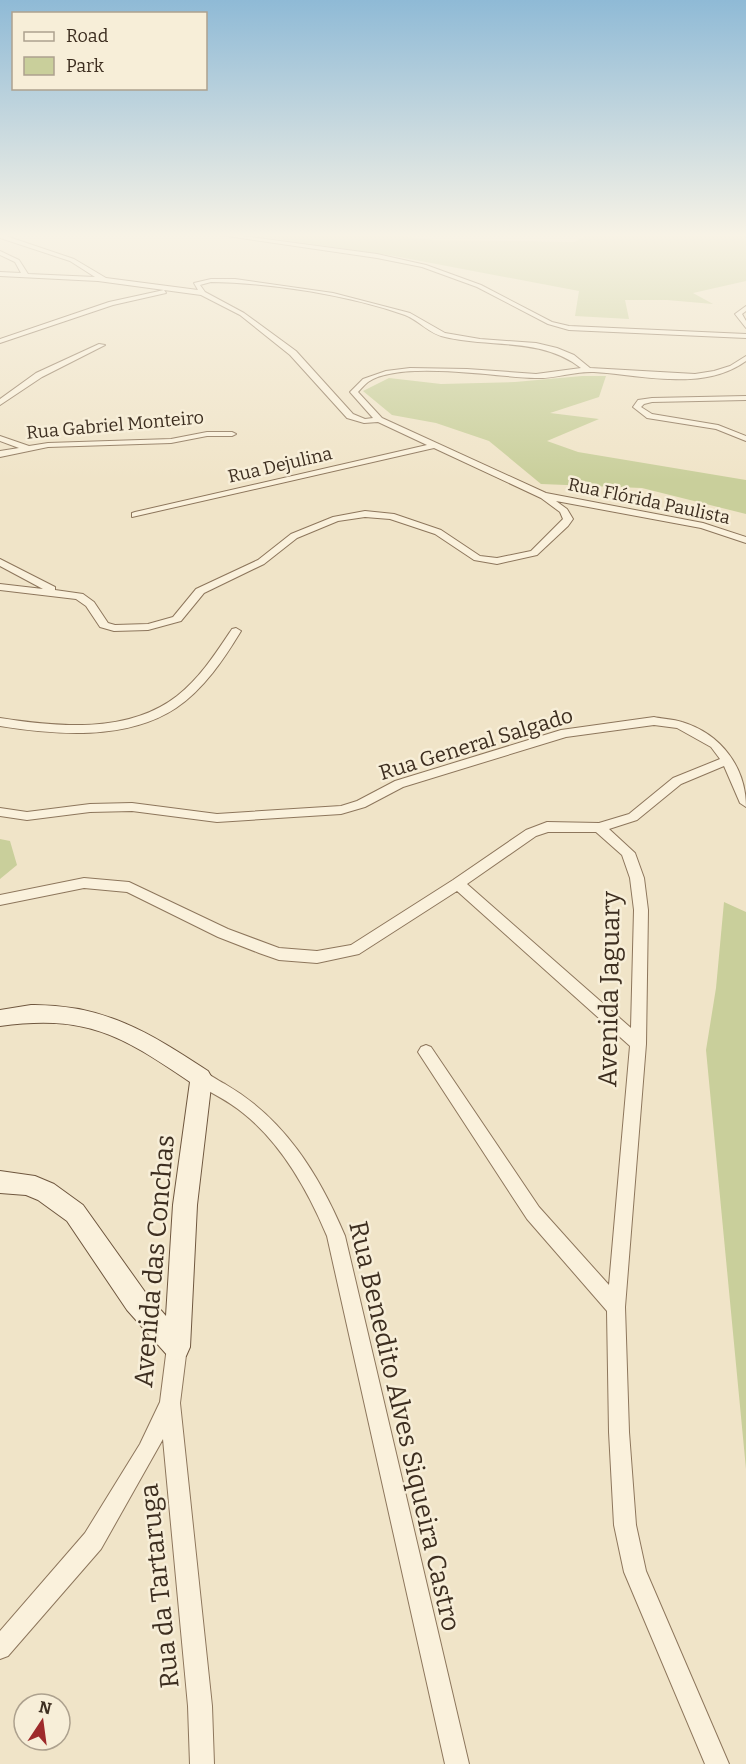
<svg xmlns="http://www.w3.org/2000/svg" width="746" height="1764" font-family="Bitter,serif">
<rect width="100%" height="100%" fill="#f0e4c8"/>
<path fill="#c9cf9b" d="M 236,233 L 410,233 L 400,236 L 435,240 L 575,242 L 589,233 L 746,233 L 746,281 L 693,293 L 713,304 L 667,300 L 625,300 L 629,319 L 575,316 L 579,291 L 394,256 Z
M 582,376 L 606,376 L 599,397 L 550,413 L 599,419 L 547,441 L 578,452 L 746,480 L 746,514 L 642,488 L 541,484 L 489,441 L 436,423 L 392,415 L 363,391 L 389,378 L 441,384 L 515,382 Z
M 0,839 L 10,841 L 17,865 L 0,879 Z
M 724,902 L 746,912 L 746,1469 L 706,1050 L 716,988 Z"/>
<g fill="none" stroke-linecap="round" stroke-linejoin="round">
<g stroke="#8d765c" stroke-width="2">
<path id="street" d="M 207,233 L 221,233 L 377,254 L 426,265 L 481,285 L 552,322 L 569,326 L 746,334 L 746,338 L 569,330 L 548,324 L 477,287 L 422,267 L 377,258 Z
M 0,234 L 74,259 L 106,278 L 198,290 L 194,283 L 211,279 L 235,279 L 333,293 L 410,313 L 445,333 L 480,339 L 536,343 L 557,348 L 574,355 L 590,368 L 695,374 L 714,371 L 730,366 L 746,356 L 746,361 C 704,392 642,375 594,372 C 574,371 555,379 535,378 C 495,377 400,360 368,382 C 364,385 361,389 358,392 L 382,418 L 546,493 L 703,523 L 746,537 L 746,543 L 701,528 L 556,501 L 567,509 L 573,519 L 568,526 L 537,555 L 497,564 L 474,560 L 435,534 L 390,519 L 365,517 L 338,521 L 297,538 L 264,564 L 204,593 L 181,621 L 148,630 L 114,631 L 100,627 L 86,606 L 76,599 L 0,590 L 0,584 L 43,589 L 0,566 L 0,559 L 55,587 L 55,590 L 83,594 L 94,602 L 108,623 L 115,625 L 148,624 L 173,617 L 196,589 L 258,560 L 291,534 L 333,517 L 365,511 L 394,514 L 441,530 L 480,556 L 497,558 L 531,551 L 563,519 L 560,512 L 541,498 L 434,448 L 132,517 L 132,513 L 135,512 L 427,445 L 378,422 L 364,423 L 347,418 L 290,355 L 240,315 L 201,295 L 98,281 L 0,276 L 0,272 L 21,273 L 15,262 L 0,255 L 0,251 L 19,260 L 28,274 L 95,277 L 70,261 L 0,238 ZM 211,282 C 273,283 347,295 405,315 C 420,321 429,334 445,337 C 491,348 541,337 581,368 L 536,374 L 467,369 L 410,368 L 386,371 L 363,379 L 350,392 L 373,418 L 365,419 L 353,414 L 296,351 L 244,313 L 205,292 L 200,285 Z
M 164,290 L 166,293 L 113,305 L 0,343 L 0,339 L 109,302 Z
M 746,306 L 746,311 L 742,314 L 746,321 L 746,328 L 735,314 Z
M 99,344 L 105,345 L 42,377 L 0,405 L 0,399 L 36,373 Z
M 746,396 L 746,400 L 652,402 L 644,404 L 641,407 L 652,414 L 718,425 L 746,436 L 746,441 L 716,429 L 647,418 L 633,407 L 638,400 L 652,398 Z
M 207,432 L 232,432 L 236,434 L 232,436 L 207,436 L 171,443 L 48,447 L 0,457 L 0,451 L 19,448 L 0,441 L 0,436 L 29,446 L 48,443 L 171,439 Z
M 236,628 L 241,631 C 224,659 204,689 176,708 C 126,741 56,735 0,726 L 0,718 C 58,727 128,734 177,696 C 200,678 216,653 232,629 Z
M 654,717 C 663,719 673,719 682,722 C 721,734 746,767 746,807 L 740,803 L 724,766 L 681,784 L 637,820 L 609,829 L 635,853 L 644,878 L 648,910 L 646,1044 L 625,1307 L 629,1432 L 636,1525 L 646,1571 L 729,1764 L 705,1764 L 624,1572 L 614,1525 L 609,1432 L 607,1311 L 527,1219 L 418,1052 L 421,1047 L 426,1045 L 431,1047 L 539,1207 L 609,1285 L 630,1046 L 457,891 L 359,954 L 317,963 L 279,960 L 259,953 L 218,937 L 127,892 L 84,888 L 0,905 L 0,895 L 84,878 L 129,882 L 228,929 L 279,948 L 317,951 L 351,945 L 453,880 L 526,830 L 547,822 L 599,823 L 629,814 L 673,778 L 720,759 L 711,747 L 677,728 L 654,725 L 566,737 L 403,787 L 365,807 L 341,814 L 217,822 L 132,811 L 90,812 L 27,820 L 0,816 L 0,808 L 27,812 L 90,804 L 132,803 L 217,814 L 341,806 L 357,801 L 395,781 L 561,730 ZM 548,832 L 596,832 L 622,855 L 630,878 L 634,910 L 631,1028 L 467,884 L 536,836 Z
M 201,1071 C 210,1074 217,1080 225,1084 C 284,1118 319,1174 345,1236 L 469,1764 L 445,1764 L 327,1236 C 308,1191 282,1144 243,1113 C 229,1101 211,1093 195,1083 L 193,1078 L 195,1073 Z
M 177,1337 L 184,1340 L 187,1347 L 180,1403 L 212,1706 L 214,1764 L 190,1764 L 188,1706 L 163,1439 L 101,1549 L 8,1656 L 0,1659 L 0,1631 L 85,1533 L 140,1444 L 160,1402 L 167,1347 L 170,1340 Z"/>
</g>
<g stroke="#6f573f" stroke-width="2">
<path id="secondary" d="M 31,1005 C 104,1004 150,1033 208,1071 L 212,1078 L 197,1205 L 190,1347 L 186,1356 L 177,1360 L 168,1356 L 127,1310 L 67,1221 L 38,1200 L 26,1195 L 0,1193 L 0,1171 L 35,1176 L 54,1184 L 83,1205 L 145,1292 L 166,1316 L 173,1205 L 190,1082 C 121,1035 86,1014 0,1026 L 0,1010 Z"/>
</g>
<use href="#street" fill="#faf1dc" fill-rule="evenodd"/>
<use href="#secondary" fill="#faf1dc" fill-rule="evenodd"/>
</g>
<linearGradient id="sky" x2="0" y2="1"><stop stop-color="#8fbad6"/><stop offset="0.49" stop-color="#f8f3e6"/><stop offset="1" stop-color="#f8f3e6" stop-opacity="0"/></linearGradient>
<rect width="746" height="480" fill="url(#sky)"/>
<g text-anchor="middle" stroke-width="5" stroke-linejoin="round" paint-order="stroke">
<g font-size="18" fill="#3d2e20" stroke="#f7eed8">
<text transform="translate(115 425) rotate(-5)" y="6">Rua Gabriel Monteiro</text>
<text transform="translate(280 465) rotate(-13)" y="6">Rua Dejulina</text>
<text transform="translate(649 501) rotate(12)" y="6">Rua Flórida Paulista</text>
</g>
<g font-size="21" fill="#3d2e20" stroke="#f7eed8">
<text transform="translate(476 744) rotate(-17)" y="7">Rua General Salgado</text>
</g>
<g font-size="26" fill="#3d2e20" stroke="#f7eed8">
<text transform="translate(609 989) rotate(-89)" y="9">Avenida Jaguary</text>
<text transform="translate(154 1261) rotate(-85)" y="9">Avenida das Conchas</text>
<text transform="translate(405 1426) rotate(77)" y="9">Rua Benedito Alves Siqueira Castro</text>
<text transform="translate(159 1586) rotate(-96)" y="9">Rua da Tartaruga</text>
</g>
</g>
<rect x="12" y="12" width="195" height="78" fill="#f7eed8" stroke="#ada18e" stroke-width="1.5"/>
<rect x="24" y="32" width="30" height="9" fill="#faf1dc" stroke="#ada18e" stroke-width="1.5"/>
<text x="66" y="42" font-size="18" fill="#3d2e20">Road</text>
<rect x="24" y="57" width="30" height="18" fill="#c9cf9b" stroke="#ada18e" stroke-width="1.5"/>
<text x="66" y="72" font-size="18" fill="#3d2e20">Park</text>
<g transform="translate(42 1722) rotate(13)"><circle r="28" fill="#f7eed8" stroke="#ada18e" stroke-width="1.5"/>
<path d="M0-4.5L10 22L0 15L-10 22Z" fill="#9e2a2b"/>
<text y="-9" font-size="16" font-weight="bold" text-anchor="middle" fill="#3d2e20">N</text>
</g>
</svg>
